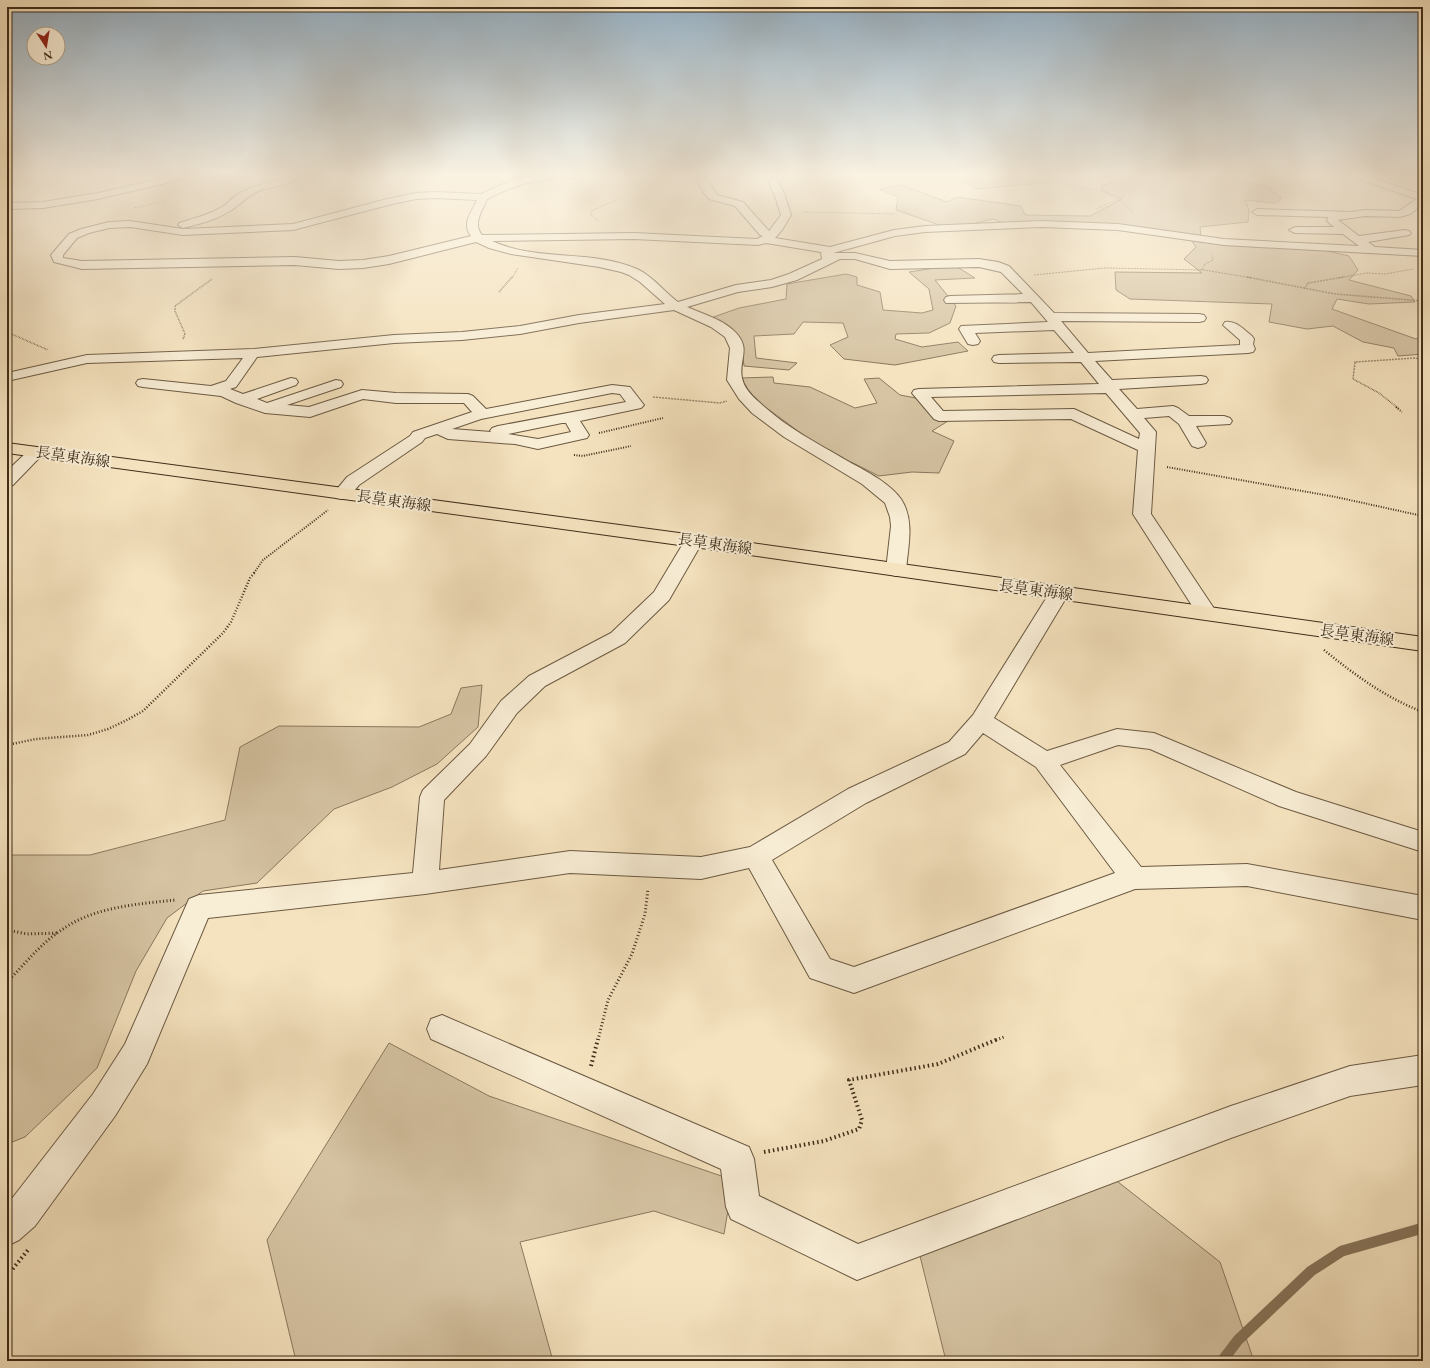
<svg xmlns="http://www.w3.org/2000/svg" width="1430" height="1368" font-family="'EB Garamond','Noto Serif JP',serif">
<rect width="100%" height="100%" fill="#f5e3bf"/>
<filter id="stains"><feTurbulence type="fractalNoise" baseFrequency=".005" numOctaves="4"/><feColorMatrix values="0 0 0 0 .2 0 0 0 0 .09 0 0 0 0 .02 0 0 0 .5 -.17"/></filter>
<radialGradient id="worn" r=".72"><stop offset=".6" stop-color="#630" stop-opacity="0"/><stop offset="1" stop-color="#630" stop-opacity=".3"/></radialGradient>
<path fill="#d6c4a3" stroke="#8a785e" d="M 950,174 L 1042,174 L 1051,182 L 977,189 Z
M 1130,174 L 1264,174 L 1263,176 L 1245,176 L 1242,180 L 1267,187 L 1282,198 L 1275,203 L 1245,200 L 1249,210 L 1248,222 L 1200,227 L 1201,237 L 1081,223 L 1003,223 L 993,219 L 972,224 L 942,226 L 896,210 L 898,197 L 879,189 L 902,185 L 947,202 L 957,197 L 1021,206 L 1025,215 L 1090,216 L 1122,199 L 1101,190 L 1102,185 L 1136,178 Z
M 1191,240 L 1319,249 L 1349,256 L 1358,270 L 1349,280 L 1411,296 L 1415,302 L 1369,304 L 1337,299 L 1332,309 L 1416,339 L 1423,335 L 1423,354 L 1398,356 L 1394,348 L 1363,342 L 1333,326 L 1307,329 L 1269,322 L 1272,304 L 1130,299 L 1116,290 L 1115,272 L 1202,273 L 1184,259 L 1196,247 Z
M 954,265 L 975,278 L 935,280 L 956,306 L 950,323 L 929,333 L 896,334 L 895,339 L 922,347 L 958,342 L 968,351 L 895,365 L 844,359 L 830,345 L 848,337 L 843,323 L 803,322 L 794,334 L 754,336 L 756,358 L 797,363 L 789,370 L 744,366 L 741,341 L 708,319 L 739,308 L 786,299 L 787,284 L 846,274 L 857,277 L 857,285 L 880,292 L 883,310 L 922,313 L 933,310 L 929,289 L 909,272 Z
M 773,377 L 774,383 L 810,387 L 855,408 L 877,403 L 864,379 L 879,378 L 900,395 L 916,398 L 934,417 L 948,421 L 932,431 L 954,441 L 939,473 L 912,472 L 879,476 L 817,445 L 753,398 L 740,378 Z
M 482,685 L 478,727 L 437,764 L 392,787 L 334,809 L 257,883 L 203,891 L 167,918 L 136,971 L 97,1068 L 25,1137 L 7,1144 L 7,855 L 90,855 L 225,820 L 240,747 L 279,726 L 419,727 L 451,714 L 461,688 Z
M 389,1043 L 489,1096 L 733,1180 L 724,1234 L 654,1211 L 520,1242 L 553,1361 L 296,1361 L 267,1240 Z
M 1113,1178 L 1220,1262 L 1254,1361 L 946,1361 L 919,1252 Z"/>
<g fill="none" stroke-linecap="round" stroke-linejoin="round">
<path stroke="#87755b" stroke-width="11" d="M 1222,1361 L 1238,1340 L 1311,1271 L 1342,1251 L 1423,1228"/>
<g stroke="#6c5a42" stroke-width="2">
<path id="minor" d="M 182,174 L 198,174 L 196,176 L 98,199 L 43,208 L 7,209 L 7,203 L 43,202 L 98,193 Z
M 291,174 L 301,174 C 292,186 274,186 261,190 C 248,195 241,204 230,211 C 216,220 199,224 183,228 L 178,225 L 179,223 C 194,218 209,215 222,207 C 229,203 234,195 242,192 C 258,184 275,182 291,174 Z
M 544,174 L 586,174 C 581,180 558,178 550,179 C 526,181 508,189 487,199 C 483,210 472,223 482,235 L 634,233 L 757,239 L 763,236 L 760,235 L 735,206 L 709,199 L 704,193 L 693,174 L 703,174 L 717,195 L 743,202 L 769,231 L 781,215 L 775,196 L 765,174 L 775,174 L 785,196 L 791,215 L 782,230 L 775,238 L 830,247 L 894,230 L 925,226 L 1042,221 L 1118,224 L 1224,239 L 1359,246 L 1343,234 L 1295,233 L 1289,230 L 1295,227 L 1334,227 L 1327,221 L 1328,217 L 1257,215 L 1252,212 L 1257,209 L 1352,212 L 1365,210 L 1399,211 L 1417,199 L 1349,176 L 1347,174 L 1361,174 L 1423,195 L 1423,204 L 1410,214 L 1400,217 L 1365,216 L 1338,220 L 1359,236 L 1405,230 L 1409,231 L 1411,233 L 1409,235 L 1368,242 L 1375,247 L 1423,250 L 1423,256 L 1224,245 L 1118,230 L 1042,227 L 925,232 L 895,236 L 833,253 L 855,253 L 890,261 L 979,259 L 998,262 L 1009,266 L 1054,313 L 1199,314 L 1204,315 L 1206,318 L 1204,321 L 1199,322 L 1061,321 L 1088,353 L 1240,345 L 1240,340 L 1223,325 L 1225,322 C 1236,320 1244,330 1252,336 L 1254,339 L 1253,344 L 1255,349 L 1253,352 L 1248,353 L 1095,361 L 1112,380 L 1201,376 L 1206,377 L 1208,380 L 1206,383 L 1201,384 L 1119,389 L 1137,409 L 1173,406 L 1178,408 L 1189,416 L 1224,416 L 1230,418 L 1232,421 L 1230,424 L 1196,426 L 1206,443 L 1204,446 L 1198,448 L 1192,446 L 1179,424 L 1169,416 L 1144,418 L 1156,432 L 1151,514 L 1217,613 L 1214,618 L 1207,619 L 1200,618 L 1133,514 L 1138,450 L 1071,419 L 939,421 L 934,419 L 912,393 L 914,390 L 919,389 L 1099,384 L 1081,362 L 999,363 L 994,362 L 992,359 L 994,356 L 999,355 L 1074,353 L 1054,330 L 975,333 L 980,341 L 978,344 L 973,345 L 968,344 L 959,329 L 961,326 L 1048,322 L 1031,302 L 946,303 L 944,300 L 946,297 L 950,296 L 1023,294 L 1001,272 L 979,267 L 890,269 L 855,259 L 840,259 L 797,280 L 772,287 L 738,292 L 687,307 C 703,314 721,319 733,330 C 753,348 738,359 742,378 C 744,388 752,396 759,402 C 784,426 815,442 844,459 C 863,470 888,481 901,499 C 915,520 908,547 906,570 L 903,574 L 896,576 L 889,574 L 886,570 L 891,526 L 890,517 L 885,503 L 862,484 L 784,437 L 752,413 L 739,399 L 727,380 L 730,348 L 725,337 L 711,327 L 674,310 L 579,323 L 520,334 L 462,340 L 394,343 L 257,357 L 236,387 L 230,389 L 243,394 L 291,378 L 296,379 L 298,382 L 296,385 L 257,399 L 267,403 L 336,380 L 341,381 L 343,384 L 341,387 L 287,405 L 309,407 L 362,390 L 396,393 L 468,394 L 473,396 L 486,409 L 612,385 L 630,387 L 644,405 L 641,408 L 580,421 L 589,435 L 587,438 L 538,449 L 515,444 L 448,439 L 437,434 L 425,438 L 422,442 L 359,485 L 348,498 L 342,499 L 336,498 L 333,494 L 347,477 L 410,436 L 413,432 L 472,412 L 464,403 L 396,403 L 363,399 L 310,417 L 265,413 L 236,403 L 221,396 L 143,387 L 138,386 L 136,383 L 138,380 L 143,379 L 211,386 L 226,381 L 243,358 L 87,363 L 7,381 L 7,373 L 87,355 L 253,349 L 394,335 L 462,332 L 520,326 L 579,315 L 665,304 L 640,282 L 629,275 L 621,272 L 599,267 L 511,254 L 489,248 L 476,242 L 389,264 L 363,268 L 339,269 L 295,265 L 82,269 L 54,262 L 51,255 L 69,234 L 81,229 L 109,222 L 130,221 L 183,229 L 293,224 L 387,199 L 416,193 L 435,192 L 481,194 L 512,180 ZM 435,198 L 477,200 C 472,212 461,223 471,236 L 389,256 L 363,260 L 339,261 L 295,257 L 82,261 L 63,258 L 63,255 L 77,238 L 89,233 L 109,228 L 130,227 L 183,235 L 293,230 L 392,204 L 416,199 ZM 634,239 L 758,245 L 766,243 L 821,252 L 822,259 L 789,274 L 771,280 L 736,285 L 678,302 C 664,292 653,276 637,269 C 591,249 537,262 492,241 ZM 612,393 L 620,394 L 626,402 L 498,426 L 492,428 L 490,431 L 491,432 L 452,429 L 481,419 ZM 1106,393 L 1140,433 L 1139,439 L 1074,409 L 943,411 L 931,397 ZM 562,423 L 566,423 L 571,432 L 538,439 L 508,434 Z
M 36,447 L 42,449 L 44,452 L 42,455 L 13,485 L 7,486 L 7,471 L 30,449 Z
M 694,535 L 701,537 L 703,541 L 669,600 L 625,643 L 545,686 L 517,713 L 486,756 L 444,800 L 439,870 L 570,851 L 701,857 L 750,847 L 848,789 L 949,742 L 973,715 L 1052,589 L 1059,587 L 1066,589 L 1069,593 L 994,718 L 1047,751 L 1117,729 L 1154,733 L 1296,792 L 1423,832 L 1423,852 L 1279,806 L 1150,749 L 1118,745 L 1060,765 L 1141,867 L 1247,864 L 1423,896 L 1423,920 L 1247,886 L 1135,889 L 854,993 L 810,978 L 749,868 L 701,879 L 570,873 L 425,894 L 208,918 L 147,1064 L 115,1116 L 35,1226 L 19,1240 L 7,1246 L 7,1205 L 93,1094 L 125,1044 L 189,899 L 199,895 L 413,873 L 420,797 L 423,790 L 470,744 L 501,701 L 529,676 L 611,633 L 654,592 L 687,537 ZM 983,733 L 1036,767 L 1115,873 L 854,967 L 830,959 L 772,860 L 866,803 L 965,754 Z
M 442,1015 L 749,1147 L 754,1159 L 759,1196 L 858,1244 L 1231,1106 L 1350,1066 L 1423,1055 L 1423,1085 L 1350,1096 L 1231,1138 L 857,1280 L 731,1219 L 726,1207 L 721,1169 L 431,1039 L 427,1029 L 431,1019 Z"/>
</g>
<g stroke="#3f2d19" stroke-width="2">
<path id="major" d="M 7,443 L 694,535 L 1423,637 L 1423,651 L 694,547 L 7,453 Z"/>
</g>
<path stroke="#3f2d19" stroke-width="1" stroke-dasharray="0.5 1" stroke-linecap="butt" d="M 349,174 L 379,175 L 390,179
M 1045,174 C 1074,195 1106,181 1133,213
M 369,182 L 378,175
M 724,183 L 735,184 L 737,188
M 134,208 L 166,201
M 1096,209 L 1125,196
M 803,212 L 896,214
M 599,221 L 591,215 L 591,211 L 619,199
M 1202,270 L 1205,264 L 1213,260 L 1212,255
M 1034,275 L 1105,268 L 1204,270 L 1252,278
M 512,278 L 518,268
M 1338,278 L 1367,273 L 1385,274 L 1413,269"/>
<path stroke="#3f2d19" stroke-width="1.5" stroke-dasharray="0.5 1" stroke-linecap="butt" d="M 1247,277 L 1335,294 L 1423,301
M 1305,288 L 1308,283 L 1344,277
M 499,292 L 512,277
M 7,332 L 48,350
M 183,339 L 185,334 L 175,311 L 175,306 L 212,279
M 653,397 L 720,403 L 727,401
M 1398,408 L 1379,393 L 1353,379 L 1355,362 L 1415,358 L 1423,360"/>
<path stroke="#3f2d19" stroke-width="2" stroke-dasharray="1 1.5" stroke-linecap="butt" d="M 1396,407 L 1402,412
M 599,433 L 663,418
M 574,455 L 583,456 L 631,446
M 1167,467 L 1336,497 L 1418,515
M 254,573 L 263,560 L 328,510"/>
<path stroke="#3f2d19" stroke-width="2.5" stroke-dasharray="1 2" stroke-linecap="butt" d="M 1324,650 C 1355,675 1386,698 1423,712
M 7,745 L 36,739 L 88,735 L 108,729 L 125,721 L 143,711 L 223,633 L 231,622 L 250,578 L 255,572"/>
<path stroke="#3f2d19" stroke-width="3" stroke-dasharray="1 2.5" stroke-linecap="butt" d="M 7,930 L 27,934 L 58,933
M 7,982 C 25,964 41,943 63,929 C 94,907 138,904 175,900
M 598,1040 L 608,1000 L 632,954 L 645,914 L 648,889
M 996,1040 L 1004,1037"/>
<path stroke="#3f2d19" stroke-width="4" stroke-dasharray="1.5 3" stroke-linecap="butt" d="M 591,1066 L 598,1039
M 764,1152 L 824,1141 L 859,1129 L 862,1120 L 849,1080 L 938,1064 L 998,1039
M 7,1276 L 28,1250"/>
<use href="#minor" fill="#f8edd5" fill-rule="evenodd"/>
<use href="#major" fill="#f5e3bf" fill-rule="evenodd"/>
</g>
<linearGradient id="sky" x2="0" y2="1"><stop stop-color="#94aec1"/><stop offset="0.48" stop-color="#faf2e2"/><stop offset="1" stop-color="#faf2e2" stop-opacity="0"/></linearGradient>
<rect width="1430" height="365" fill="url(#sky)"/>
<g text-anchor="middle" stroke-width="4" stroke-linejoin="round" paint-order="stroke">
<g font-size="15" fill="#3f2d19" stroke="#f8edd5">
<text transform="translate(73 457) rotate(8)" y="5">長草東海線</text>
<text transform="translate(394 501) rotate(8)" y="5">長草東海線</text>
<text transform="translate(715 544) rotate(8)" y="5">長草東海線</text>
<text transform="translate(1036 590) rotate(8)" y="5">長草東海線</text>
<text transform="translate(1357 635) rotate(8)" y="5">長草東海線</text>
</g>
</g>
<rect width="1430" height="1368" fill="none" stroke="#f5e3bf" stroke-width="24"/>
<rect x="8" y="8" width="1414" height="1352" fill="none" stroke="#3f2d19" stroke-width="2"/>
<rect x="12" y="12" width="1406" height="1344" fill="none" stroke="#3f2d19"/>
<g transform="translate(46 46) rotate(168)"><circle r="19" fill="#f8edd5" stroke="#aea08a"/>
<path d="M0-3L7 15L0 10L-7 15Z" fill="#8f2418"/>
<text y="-6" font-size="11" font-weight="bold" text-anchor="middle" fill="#3f2d19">N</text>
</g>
<rect width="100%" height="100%" filter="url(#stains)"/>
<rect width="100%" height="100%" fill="url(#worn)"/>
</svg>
